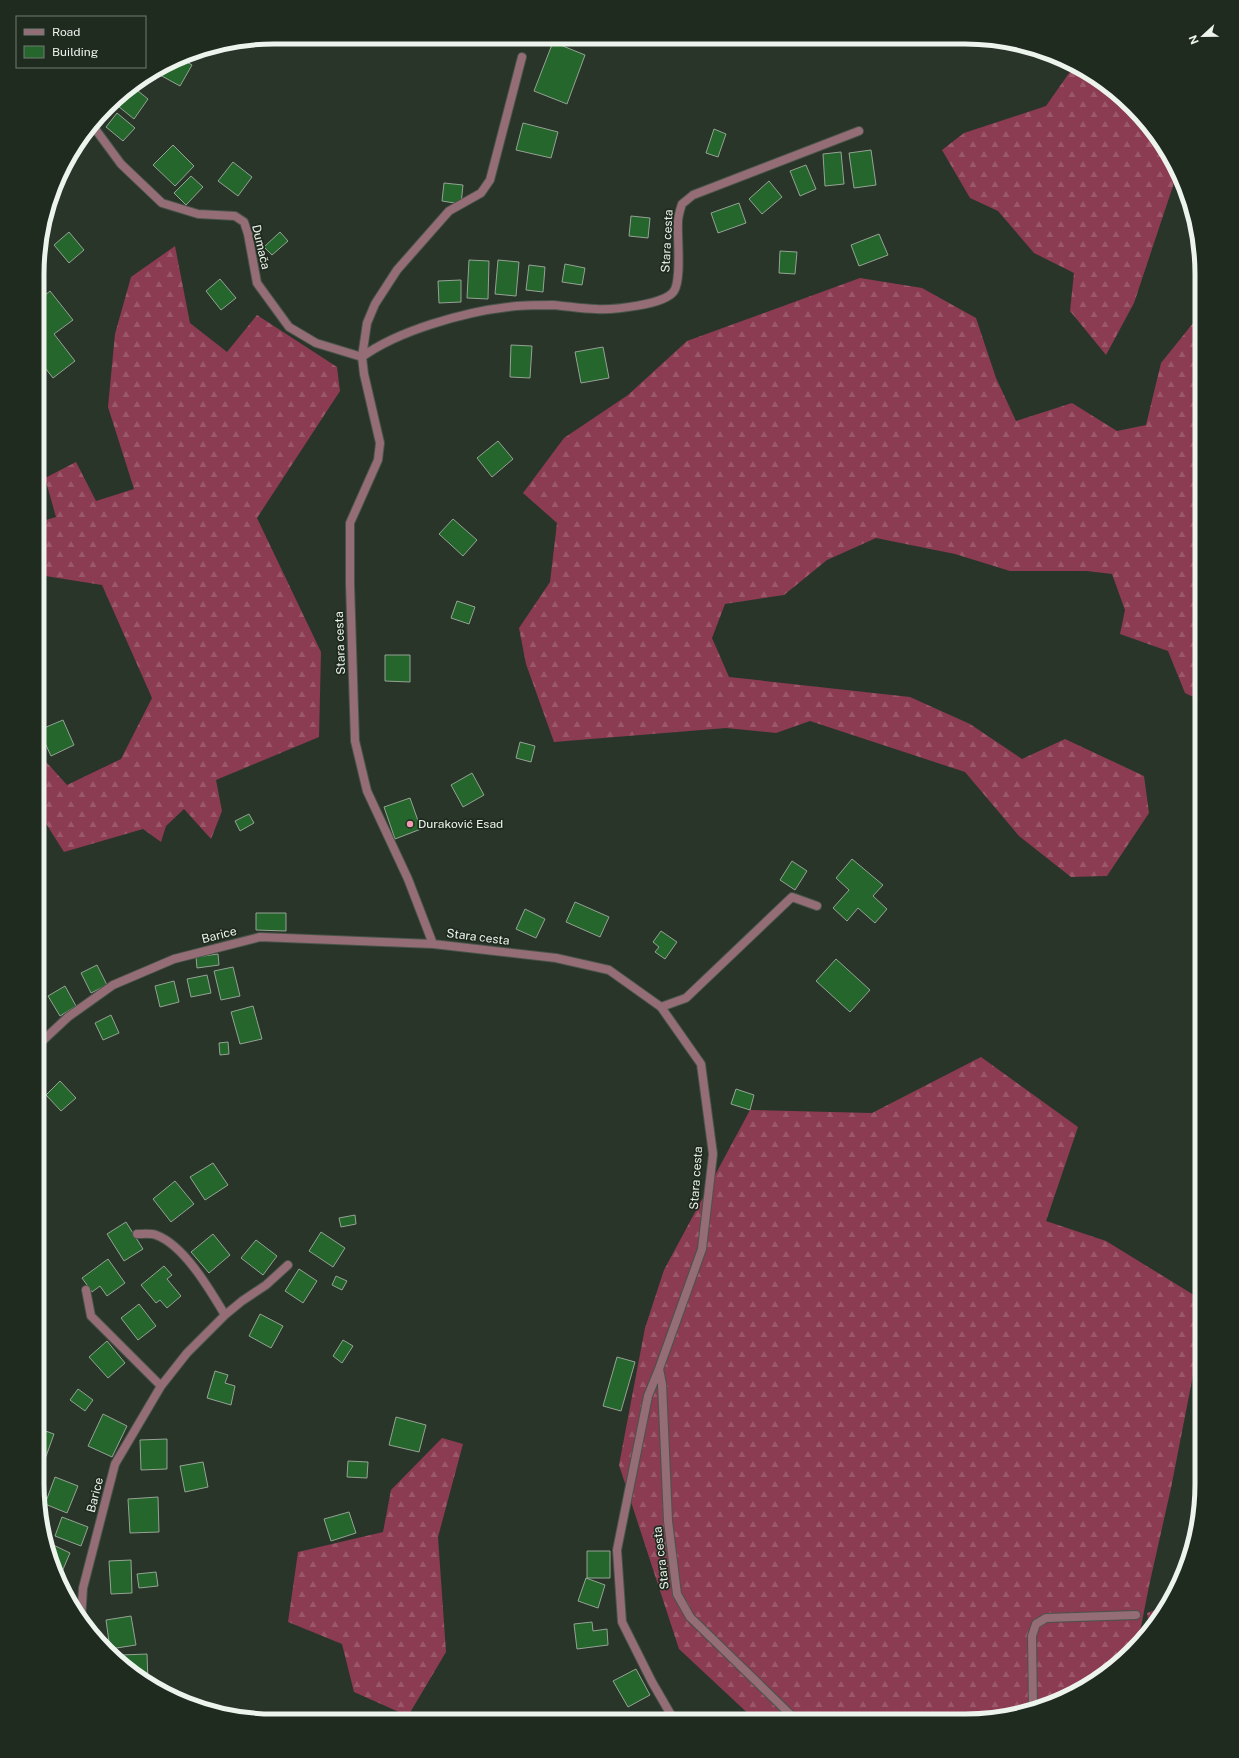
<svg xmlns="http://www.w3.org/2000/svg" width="1239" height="1758" font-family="'Public Sans',sans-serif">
<defs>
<pattern id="forest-firs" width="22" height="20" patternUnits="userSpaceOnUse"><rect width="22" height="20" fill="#8b3b52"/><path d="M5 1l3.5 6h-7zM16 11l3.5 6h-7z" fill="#9c586b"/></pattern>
<pattern id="cemetery-stones" width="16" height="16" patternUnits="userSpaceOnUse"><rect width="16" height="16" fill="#84364d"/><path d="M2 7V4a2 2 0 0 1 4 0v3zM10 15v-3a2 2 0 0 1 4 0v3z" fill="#965467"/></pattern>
</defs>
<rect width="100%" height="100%" fill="#2a352a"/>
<path fill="url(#forest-firs)" d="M 1074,66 L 1109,86 L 1153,130 L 1178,171 L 1134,303 L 1106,355 L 1070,311 L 1074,273 L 1034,253 L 998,211 L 970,198 L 942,150 L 964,133 L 1046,106 Z
M 175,246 L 190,323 L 227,352 L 257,315 L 337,367 L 340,391 L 257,518 L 321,652 L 319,737 L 216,780 L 222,811 L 211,839 L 184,809 L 166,826 L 161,842 L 143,829 L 64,852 L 38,811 L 38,753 L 67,785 L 121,759 L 152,698 L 102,585 L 39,575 L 39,522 L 56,517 L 45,478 L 76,462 L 96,501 L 134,489 L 108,407 L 115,334 L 131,277 Z
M 860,278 L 922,288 L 976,318 L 996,378 L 1016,421 L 1072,403 L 1117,431 L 1146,425 L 1161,363 L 1202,312 L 1202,701 L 1185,693 L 1168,651 L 1120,634 L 1125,610 L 1112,574 L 1087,571 L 1010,571 L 955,554 L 876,538 L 827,560 L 784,595 L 725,604 L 712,638 L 729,677 L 910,697 L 970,724 L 1022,759 L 1065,739 L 1144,776 L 1149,813 L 1107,876 L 1071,877 L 1019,836 L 965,772 L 810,721 L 776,733 L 726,728 L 554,742 L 526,664 L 519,628 L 550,582 L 557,523 L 523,493 L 564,438 L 628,395 L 687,341 Z
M 981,1057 L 1078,1127 L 1046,1221 L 1106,1241 L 1202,1300 L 1202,1329 L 1171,1488 L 1149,1586 L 1138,1642 L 1121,1662 L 1070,1697 L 1039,1707 L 1026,1706 L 1027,1711 L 1011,1716 L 965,1721 L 755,1720 L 679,1649 L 619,1465 L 645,1328 L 664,1270 L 750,1110 L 872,1113 Z
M 442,1438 L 463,1444 L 438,1537 L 446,1652 L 408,1716 L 354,1692 L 342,1644 L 288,1622 L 298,1552 L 383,1532 L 391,1490 Z"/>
<path fill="url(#cemetery-stones)" d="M 1167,1606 L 1162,1616 L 1150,1630 L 1147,1613 Z"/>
<path fill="#25662c" stroke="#95a295" d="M 553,42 L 585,55 L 567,104 L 534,91 Z
M 182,59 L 192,65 L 180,86 L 160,75 L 162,70 Z
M 133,87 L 148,99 L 134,119 L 113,102 L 118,96 Z
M 117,113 L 135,128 L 123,141 L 106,127 Z
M 523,123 L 558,132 L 551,158 L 516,150 Z
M 714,129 L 726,134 L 718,157 L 706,153 Z
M 173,145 L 194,166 L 175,186 L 153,165 Z
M 871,150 L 876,185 L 854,188 L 849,153 Z
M 841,152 L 844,184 L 825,186 L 823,154 Z
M 233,162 L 252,177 L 238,196 L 218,181 Z
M 806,165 L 816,189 L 800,196 L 790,171 Z
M 191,176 L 203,187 L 186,205 L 174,193 Z
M 769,181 L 782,197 L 762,214 L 749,199 Z
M 444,183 L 463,185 L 461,204 L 442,201 Z
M 739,203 L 746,223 L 718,233 L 711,213 Z
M 631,216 L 650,218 L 648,238 L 629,236 Z
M 69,232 L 84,250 L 69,263 L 54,245 Z
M 280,232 L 288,241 L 272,255 L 264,247 Z
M 879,234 L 888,255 L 859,266 L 851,245 Z
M 780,251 L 797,252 L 795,274 L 779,273 Z
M 469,260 L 489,261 L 488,299 L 467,298 Z
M 498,260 L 519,262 L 516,296 L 495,294 Z
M 565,264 L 585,268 L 582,285 L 562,282 Z
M 529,265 L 545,267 L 543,292 L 526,290 Z
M 220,279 L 236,298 L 221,310 L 206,291 Z
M 461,280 L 461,302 L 439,303 L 438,281 Z
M 50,291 L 73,320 L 54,334 L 75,361 L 53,378 L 39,360 L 39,300 Z
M 511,345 L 532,346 L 530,378 L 510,377 Z
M 603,347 L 609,378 L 581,383 L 575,352 Z
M 498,441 L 513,459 L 492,477 L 477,458 Z
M 453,519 L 477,540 L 463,556 L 439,534 Z
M 457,601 L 475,607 L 469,624 L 451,618 Z
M 385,655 L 410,655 L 410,682 L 385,681 Z
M 63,720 L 74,745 L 51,756 L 39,730 Z
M 520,742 L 535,746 L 531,762 L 516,758 Z
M 472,773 L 484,795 L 463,807 L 451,785 Z
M 410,798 L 421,829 L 395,839 L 384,807 Z
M 249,814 L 254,823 L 240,831 L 235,821 Z
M 852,859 L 883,885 L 873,896 L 887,909 L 875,923 L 858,908 L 847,921 L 833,908 L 849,890 L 836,878 Z
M 792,861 L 807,871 L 795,890 L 780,880 Z
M 575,902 L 609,917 L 600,937 L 566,922 Z
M 525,909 L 545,919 L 536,938 L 516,929 Z
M 256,913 L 286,913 L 286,931 L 256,930 Z
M 661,931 L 677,942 L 665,959 L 655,952 L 659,947 L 653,942 Z
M 218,954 L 219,965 L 197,968 L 196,957 Z
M 836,959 L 870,990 L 850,1012 L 816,981 Z
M 97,965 L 107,985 L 91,993 L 81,973 Z
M 233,967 L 240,996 L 221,1000 L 214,971 Z
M 207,975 L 211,993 L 191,997 L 187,979 Z
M 174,981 L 179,1002 L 160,1007 L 155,986 Z
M 65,986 L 76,1006 L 60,1016 L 48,996 Z
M 253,1006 L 262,1039 L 240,1044 L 231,1012 Z
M 38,1011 L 46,1022 L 38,1027 Z
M 111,1015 L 119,1033 L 103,1040 L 95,1023 Z
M 228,1042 L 229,1054 L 220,1055 L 219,1043 Z
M 60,1081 L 76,1098 L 61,1111 L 46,1095 Z
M 736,1089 L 754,1095 L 750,1110 L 731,1104 Z
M 213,1163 L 228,1185 L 205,1200 L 190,1177 Z
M 175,1181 L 194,1204 L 171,1222 L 153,1199 Z
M 355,1215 L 356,1224 L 341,1227 L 339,1218 Z
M 126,1222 L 143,1249 L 124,1261 L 107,1234 Z
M 321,1232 L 345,1248 L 333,1267 L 309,1251 Z
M 213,1234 L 230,1255 L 209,1273 L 191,1252 Z
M 256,1240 L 277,1256 L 263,1275 L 241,1258 Z
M 108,1259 L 125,1283 L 107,1296 L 100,1286 L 92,1292 L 82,1278 Z
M 164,1266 L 172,1275 L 167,1279 L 181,1296 L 167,1308 L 160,1300 L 156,1303 L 141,1285 Z
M 299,1269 L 317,1281 L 303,1303 L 285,1291 Z
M 336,1276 L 347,1281 L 342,1290 L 332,1285 Z
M 139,1304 L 156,1326 L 138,1340 L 121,1318 Z
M 260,1314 L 283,1326 L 271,1348 L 249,1336 Z
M 343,1340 L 353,1346 L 342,1363 L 333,1356 Z
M 107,1341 L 125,1363 L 108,1378 L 89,1357 Z
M 617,1357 L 635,1362 L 621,1411 L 603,1406 Z
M 215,1371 L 228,1375 L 225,1383 L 235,1386 L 231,1405 L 207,1398 Z
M 78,1389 L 93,1400 L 85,1411 L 70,1400 Z
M 103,1414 L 127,1426 L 112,1457 L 88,1446 Z
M 396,1417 L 426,1425 L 419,1452 L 389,1445 Z
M 37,1428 L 54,1434 L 44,1462 L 37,1460 Z
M 167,1439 L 167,1469 L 141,1470 L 140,1440 Z
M 348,1461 L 368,1462 L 367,1478 L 347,1477 Z
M 203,1462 L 208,1487 L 185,1492 L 180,1466 Z
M 55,1477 L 78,1486 L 67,1513 L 45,1504 Z
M 158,1497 L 159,1532 L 130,1533 L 128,1499 Z
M 349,1512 L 356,1533 L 331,1541 L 324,1519 Z
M 62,1517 L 88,1527 L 81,1546 L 55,1536 Z
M 45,1541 L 70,1553 L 61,1574 L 55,1572 Z
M 587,1551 L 610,1551 L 610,1578 L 587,1578 Z
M 131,1560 L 132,1593 L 111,1594 L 109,1561 Z
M 156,1572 L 158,1586 L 139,1588 L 137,1574 Z
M 586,1578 L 605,1585 L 598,1608 L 578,1601 Z
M 131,1616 L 136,1645 L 110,1649 L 106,1620 Z
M 592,1622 L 593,1631 L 607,1629 L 608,1645 L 577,1649 L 574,1624 Z
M 147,1654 L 148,1681 L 130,1672 L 121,1663 L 121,1655 Z
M 636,1669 L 650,1695 L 628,1707 L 613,1681 Z"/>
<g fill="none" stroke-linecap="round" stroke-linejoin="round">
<g stroke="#495449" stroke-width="10">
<path id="service" d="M 661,1007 L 686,998 L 792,897 L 817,906"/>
</g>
<g stroke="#495449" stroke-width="10">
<path id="minor" d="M 522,57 L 490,180 L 481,193 L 449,211 L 397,270 L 375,304 L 367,323 L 362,357 L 364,374 L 380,443 L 378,460 L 350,523 L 350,584 L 355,741 L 367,791 L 408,879 L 433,944 L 556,958 L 609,970 L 661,1007 L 701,1064 L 713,1154 L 702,1249 L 659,1369 L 662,1384 L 668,1521 L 677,1594 L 690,1617 L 797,1721
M 93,126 L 121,164 L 162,203 L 198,214 L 235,216 L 244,222 L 248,234 L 257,283 L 289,327 L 316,343 L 362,357 C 397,331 464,312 508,307 C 522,305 538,305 553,305 C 567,306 582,309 596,309 C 612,310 665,305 674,291 C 682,279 677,237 678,222 C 678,216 680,210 682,204 L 693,195 L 859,131
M 38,1045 L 68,1017 L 113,985 L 174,959 L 260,937 L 433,944
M 137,1234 C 143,1234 151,1233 156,1235 C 184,1245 210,1290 225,1315
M 86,1290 L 91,1316 L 161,1386
M 659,1369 L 648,1396 L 617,1550 L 622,1622 L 652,1682 L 674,1720
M 81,1620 L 83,1588 L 115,1464 L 161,1386 L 187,1353 L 225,1315 L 242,1301 L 266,1285 L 288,1265
M 1033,1709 L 1032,1636 L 1036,1624 L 1046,1618 L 1136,1615"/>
</g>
<use href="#service" stroke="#946d76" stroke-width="8"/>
<use href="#minor" stroke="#946d76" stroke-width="8"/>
</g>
<circle fill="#f29aaf" stroke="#202b20" stroke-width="1.5" cx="410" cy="824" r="4"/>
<g text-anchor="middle" stroke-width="3.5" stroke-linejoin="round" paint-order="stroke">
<g font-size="12" fill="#edf4ed" stroke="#202b20">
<text transform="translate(667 241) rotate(-87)" y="4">Stara cesta</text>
<text transform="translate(261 247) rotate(77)" y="4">Dumača</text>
<text transform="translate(340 643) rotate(-92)" y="4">Stara cesta</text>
<text transform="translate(219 935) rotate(-14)" y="4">Barice</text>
<text transform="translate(478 937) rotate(7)" y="4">Stara cesta</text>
<text transform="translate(696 1178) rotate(-86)" y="4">Stara cesta</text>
<text transform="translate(95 1495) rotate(-76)" y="4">Barice</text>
<text transform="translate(661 1558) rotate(-97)" y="4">Stara cesta</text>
</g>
<g font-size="12" fill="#edf4ed" stroke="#202b20" text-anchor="start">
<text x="418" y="828">Duraković Esad</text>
</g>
</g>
<path d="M0 0H1239V1758H0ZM274 44H965A230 230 0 0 1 1195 274V1484A230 230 0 0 1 965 1714H274A230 230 0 0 1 44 1484V274A230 230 0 0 1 274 44Z" fill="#202b20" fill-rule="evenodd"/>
<path fill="none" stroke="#edf4ed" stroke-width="5" d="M274 44H965A230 230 0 0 1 1195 274V1484A230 230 0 0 1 965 1714H274A230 230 0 0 1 44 1484V274A230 230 0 0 1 274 44Z"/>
<rect x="16" y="16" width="130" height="52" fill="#202b20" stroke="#727b72"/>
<rect x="24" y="29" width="20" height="6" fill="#946d76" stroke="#727b72"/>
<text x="52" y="36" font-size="12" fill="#edf4ed">Road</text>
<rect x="24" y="46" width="20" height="12" fill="#25662c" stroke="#727b72"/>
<text x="52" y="56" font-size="12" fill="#edf4ed">Building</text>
<g transform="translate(1203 36) rotate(248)" stroke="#202b20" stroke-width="3" paint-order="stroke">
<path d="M0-3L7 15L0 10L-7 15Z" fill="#edf4ed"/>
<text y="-6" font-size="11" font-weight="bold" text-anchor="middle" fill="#edf4ed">N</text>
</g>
</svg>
